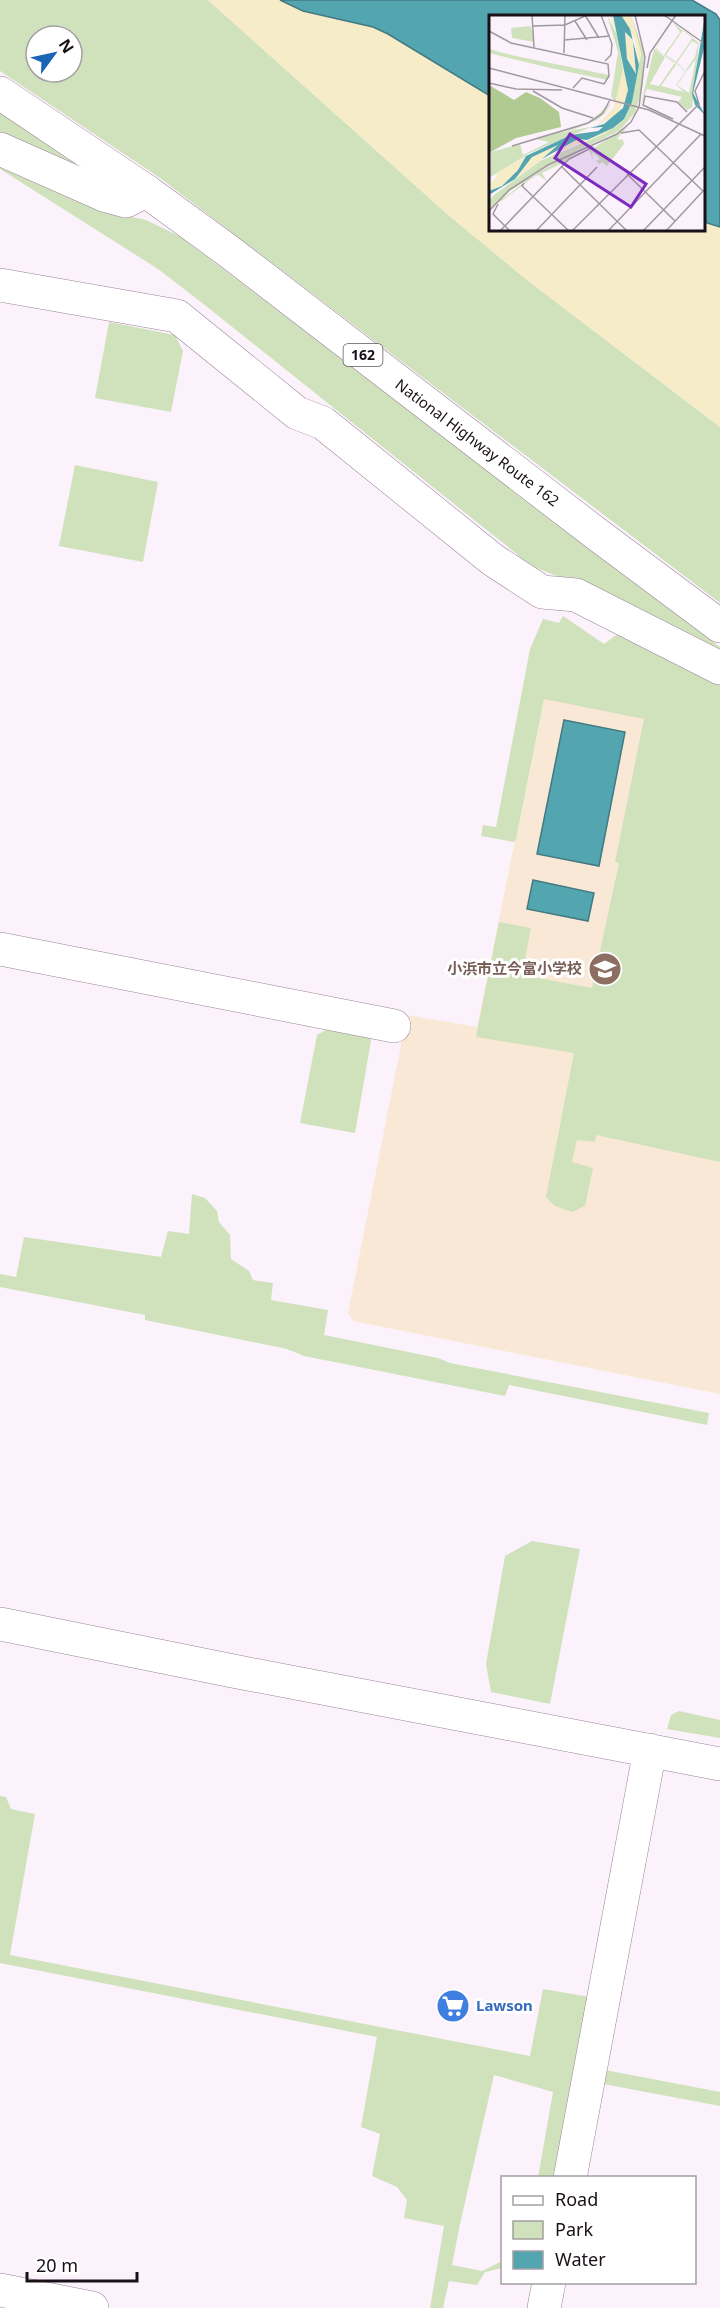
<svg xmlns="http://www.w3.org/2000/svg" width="720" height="2308" font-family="'Noto Sans','Noto Sans JP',sans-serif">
<rect width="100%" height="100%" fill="#fcf2fc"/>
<path fill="#fae8d7" d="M 563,616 L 604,644 L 615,635 L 720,707 L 720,1394 L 353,1321 L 348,1313 L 407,1015 L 477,1027 L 559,624 Z"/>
<path fill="#d0e2bc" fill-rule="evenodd" d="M 0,0 L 208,0 L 446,213 L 527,280 L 720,427 L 720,603 L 160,178 L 0,71 ZM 36,36 L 72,36 L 72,72 L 36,72 Z
M 0,113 L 99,177 L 0,138 Z
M 0,161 L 118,214 L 146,220 L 181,237 L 720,647 L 720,655 L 581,586 L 517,560 L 518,555 L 206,306 L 158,269 L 0,169 Z
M 109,322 L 175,335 L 183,351 L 171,412 L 95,398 Z
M 75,465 L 158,482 L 143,562 L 59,546 Z
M 563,616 L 604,644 L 620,633 L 720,682 L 720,1162 L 596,1135 L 595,1142 L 577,1140 L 572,1162 L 593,1168 L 585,1206 L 572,1212 L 555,1206 L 546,1197 L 574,1053 L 476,1037 L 499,922 L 531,928 L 522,975 L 592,988 L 619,863 L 615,862 L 644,719 L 544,699 L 516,839 L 514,842 L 481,836 L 483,825 L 496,827 L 530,649 L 543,619 L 559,623 Z
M 333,1026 L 372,1035 L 355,1133 L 300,1123 L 317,1035 Z
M 192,1194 L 205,1198 L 217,1211 L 219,1222 L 230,1235 L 231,1259 L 249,1271 L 253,1280 L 273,1283 L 271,1300 L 328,1310 L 324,1335 L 438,1358 L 450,1363 L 709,1413 L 707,1425 L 509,1385 L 505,1396 L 304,1356 L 287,1349 L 145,1320 L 145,1315 L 0,1287 L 0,1274 L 16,1277 L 24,1237 L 161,1257 L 168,1231 L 189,1234 Z
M 532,1541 L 580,1549 L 550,1704 L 491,1692 L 486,1664 L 505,1556 Z
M 679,1711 L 720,1720 L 720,1738 L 667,1729 L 671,1715 Z
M 0,1796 L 6,1797 L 11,1809 L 35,1814 L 10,1955 L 530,2056 L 543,1989 L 590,1997 L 555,2177 L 538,2177 L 553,2092 L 494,2075 L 460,2224 L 452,2265 L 482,2271 L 502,2261 L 502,2268 L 485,2272 L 477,2285 L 449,2281 L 443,2308 L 430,2308 L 444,2226 L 404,2218 L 407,2200 L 397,2187 L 372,2176 L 380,2134 L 361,2127 L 377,2037 L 0,1963 Z
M 600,2069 L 720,2092 L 720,2106 L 598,2083 Z"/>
<path fill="#f6ecc7" d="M 208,0 L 280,0 L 303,11 L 373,27 L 388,34 L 490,96 L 490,230 L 704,230 L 704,222 L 720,227 L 720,427 L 527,280 L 446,213 Z"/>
<path fill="#53a6af" stroke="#427982" stroke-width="1.5" d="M 280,0 L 692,0 L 716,14 L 720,20 L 720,227 L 704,222 L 704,16 L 490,16 L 490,96 L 388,34 L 373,27 L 303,11 Z
M 564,720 L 625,732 L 599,866 L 537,854 Z
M 533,880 L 594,893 L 588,921 L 527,909 Z"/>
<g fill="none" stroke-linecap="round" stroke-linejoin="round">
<g stroke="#9a8399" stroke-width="34">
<path id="minor" d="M 0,149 L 104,195 L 126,201 L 146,191
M 0,285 L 177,316 L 297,413 L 323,423 L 493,560 L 542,592 L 576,595 L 720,668
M 0,949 L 394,1026
M 0,1624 L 238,1672 L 720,1764
M 570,2178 L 650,1750
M 0,2290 L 92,2308
M 544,2308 L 549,2282"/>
</g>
<g stroke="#9a8399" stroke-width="34">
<path id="highway" d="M 0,93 L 146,191 L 227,250 L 594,532 L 720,626"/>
</g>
<use href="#minor" stroke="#fff" stroke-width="33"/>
<use href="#highway" stroke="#fff" stroke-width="33"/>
</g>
<defs>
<g id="school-disc" transform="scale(1.725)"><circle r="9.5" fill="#8d6e63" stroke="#fff"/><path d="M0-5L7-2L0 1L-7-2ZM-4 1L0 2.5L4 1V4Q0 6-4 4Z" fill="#fff"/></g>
<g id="supermarket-disc" transform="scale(1.725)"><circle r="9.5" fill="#3f7fe0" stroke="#fff"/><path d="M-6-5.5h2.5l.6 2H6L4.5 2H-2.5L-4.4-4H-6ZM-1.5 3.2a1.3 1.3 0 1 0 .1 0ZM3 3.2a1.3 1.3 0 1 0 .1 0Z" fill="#fff"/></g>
</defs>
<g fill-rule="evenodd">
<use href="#school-disc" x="605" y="969"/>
<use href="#supermarket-disc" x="453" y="2006"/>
</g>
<g text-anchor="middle" stroke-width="6" stroke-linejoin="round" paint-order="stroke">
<rect fill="#fff" stroke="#5e585d" stroke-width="1.5" x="343.5" y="344" width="39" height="22" rx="4.5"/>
<g font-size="14" font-weight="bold" fill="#191018">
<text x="363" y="360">162</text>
</g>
<g font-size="15" fill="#191018" stroke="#fff">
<text transform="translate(477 443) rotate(37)" y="5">National Highway Route 162</text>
</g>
<g font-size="15" font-weight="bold" fill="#785e54" stroke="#fff" text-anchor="end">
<text x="582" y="974">小浜市立今富小学校</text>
</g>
<g font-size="15" font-weight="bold" fill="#366cbe" stroke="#fff" text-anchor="start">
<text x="476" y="2011">Lawson</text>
</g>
</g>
<g transform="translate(489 15)">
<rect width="216" height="216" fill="#fcf2fc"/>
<path d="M 118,0 L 129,22 L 134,54 L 127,88 L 122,81 L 129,37 ZM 142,0 L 155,38 L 154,70 L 146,98 L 130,116 L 53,153 L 0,195 L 0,185 L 5,180 L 51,146 L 115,119 L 135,104 L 152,40 ZM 184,8 L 210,28 L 203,93 L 198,95 L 189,87 L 193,82 L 158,74 L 152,89 L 165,34 L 197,57 L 188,70 L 200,78 L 207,44 L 198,56 L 166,34 ZM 184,8 L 191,17 L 175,40 L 167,33 ZM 194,15 L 204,22 L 187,47 L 177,40 ZM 203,26 L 209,29 L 206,42 L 197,55 L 188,48 ZM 176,42 L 185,49 L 170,71 L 161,69 ZM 187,50 L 196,57 L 187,70 L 195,77 L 172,71 ZM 42,11 L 45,27 L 23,23 L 22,13 ZM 0,34 L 22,40 L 120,60 L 118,65 L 57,52 L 0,38 ZM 122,88 L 116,98 L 108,105 L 86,114 L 68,118 L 102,112 L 41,138 L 0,163 L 2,137 L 31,129 L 34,140 L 60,127 L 46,124 L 99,108 ZM 139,111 L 128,124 L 134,125 L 135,129 L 118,151 L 113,147 L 110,149 L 107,146 L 111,144 L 103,137 L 104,145 L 100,135 L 53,158 L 58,167 L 50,160 L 46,161 L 10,188 L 22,175 L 60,151 L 77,142 L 103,134 Z" fill="#d0e2bc" fill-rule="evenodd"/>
<path d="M 0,70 L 25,85 L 37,77 L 51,83 L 70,97 L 72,112 L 27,123 L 0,138 Z" fill="#b0ca91"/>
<path d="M 121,0 L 126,6 L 132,27 L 139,78 L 129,99 L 108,111 L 125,92 L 134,55 L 129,22 ZM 132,0 L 142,0 L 152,38 L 150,50 L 146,25 ZM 135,17 L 144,25 L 147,59 L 138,44 ZM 135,104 L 126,112 L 115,119 L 64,139 L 89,124 L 98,125 L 124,113 ZM 70,130 L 67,134 L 26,164 L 42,142 ZM 37,141 L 29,155 L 13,171 L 0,176 L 0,169 L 9,160 L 6,159 Z" fill="#f6ecc7"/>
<path d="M 124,0 L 132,0 L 141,14 L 150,50 L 143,87 L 135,104 L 124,113 L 98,125 L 89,124 L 53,144 L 69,130 L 43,142 L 26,164 L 0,180 L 0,176 L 13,171 L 29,155 L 37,141 L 82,120 L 109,116 L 114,112 L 101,113 L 115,109 L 134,93 L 139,75 ZM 136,17 L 144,25 L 147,59 L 138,44 ZM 216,1 L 216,29 L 204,78 L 216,100 L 206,90 L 203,79 Z" fill="#53a6af" fill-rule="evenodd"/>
<path fill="none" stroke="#a198a1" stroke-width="1.5" d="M 43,0 L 45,32M 96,0 L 110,23M 112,0 L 123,29 L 122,40 L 116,46M 146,0 L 156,42 L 150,92M 175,0 L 216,29M 86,6 L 98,25M 44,11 L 76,10 L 96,1M 0,16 L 22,28 L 119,49 L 120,61 L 115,69 L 93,63 L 84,73M 75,25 L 121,21M 75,38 L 76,0M 0,53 L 160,95 L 216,121M 158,53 L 161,38 L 187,0M 0,68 L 27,74 L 73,75M 44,76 L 73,93 L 104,103M 184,104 L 154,90 L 156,81 L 188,87 L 198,97M 132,118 L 150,115 L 214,176M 23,131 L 99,108 L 113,99 L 121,85M 72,151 L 138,216M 138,159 L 186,206M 35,168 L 33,171 L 80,216M 9,189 L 4,199 L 21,216M 0,196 L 20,175 L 59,150 L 128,119 L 142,107 L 150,92M 11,216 L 80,144 L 104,132M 47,216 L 108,152M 83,216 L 210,89 L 206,76 L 216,56M 119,216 L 212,119M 154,216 L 216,152M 177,216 L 215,175"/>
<path fill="#7b2cbf" fill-opacity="0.15" stroke="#7b2cbf" stroke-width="3" d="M 81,119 L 157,169 L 142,192 L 66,143 Z"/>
<rect width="216" height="216" fill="none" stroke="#191018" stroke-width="3"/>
</g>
<rect x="501" y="2176" width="195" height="108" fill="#ffffff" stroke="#a39fa3" stroke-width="1.5"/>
<rect x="513" y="2196" width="30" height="9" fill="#ffffff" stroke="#a39fa3" stroke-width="1.5"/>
<text x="555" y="2206" font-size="18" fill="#191018">Road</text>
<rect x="513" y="2221" width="30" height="18" fill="#d0e2bc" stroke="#a39fa3" stroke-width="1.5"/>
<text x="555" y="2236" font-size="18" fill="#191018">Park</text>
<rect x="513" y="2251" width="30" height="18" fill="#53a6af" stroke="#a39fa3" stroke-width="1.5"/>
<text x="555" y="2266" font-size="18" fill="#191018">Water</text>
<g transform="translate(54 54) rotate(57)"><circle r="28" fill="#ffffff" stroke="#a39fa3" stroke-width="1.5"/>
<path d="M0-4.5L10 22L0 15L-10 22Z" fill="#1a65b4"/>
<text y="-9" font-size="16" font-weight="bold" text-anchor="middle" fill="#191018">N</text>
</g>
<path d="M27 2272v9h110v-9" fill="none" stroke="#191018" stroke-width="3"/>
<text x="36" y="2272" font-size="18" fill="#191018" stroke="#ffffff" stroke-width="4.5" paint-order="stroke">20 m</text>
</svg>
